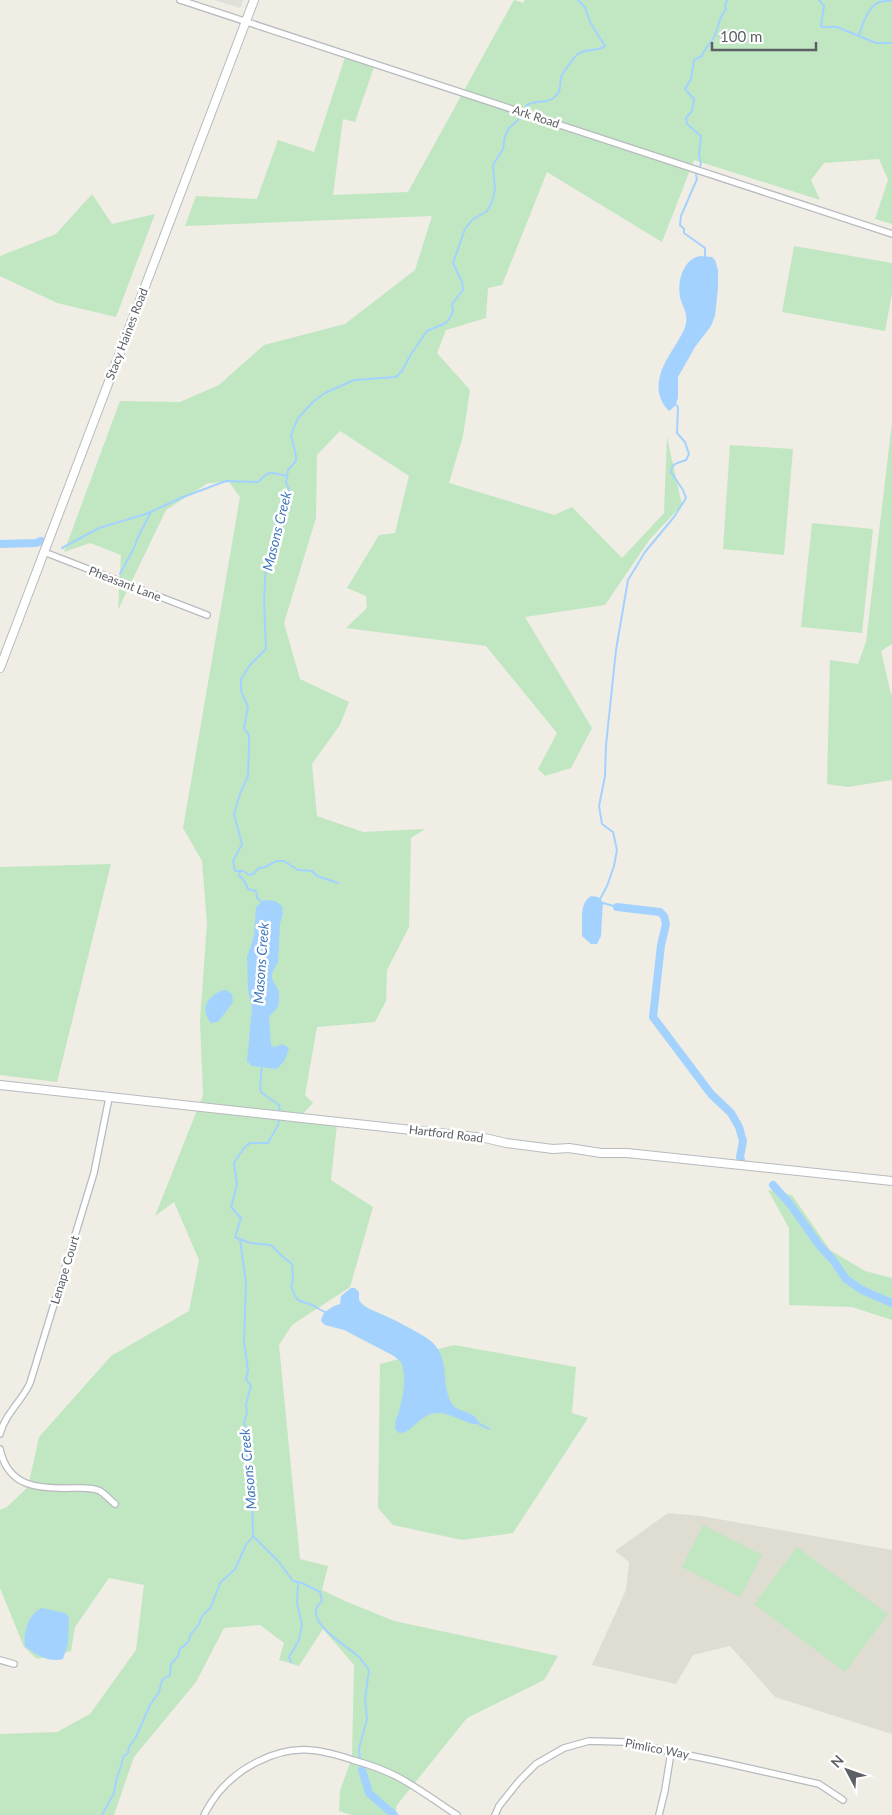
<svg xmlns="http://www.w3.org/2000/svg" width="892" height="1815" font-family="Lato,sans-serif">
<rect width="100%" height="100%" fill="#efede4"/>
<path fill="#e0dfd9" d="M 214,0 L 243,0 L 240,8 Z"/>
<path fill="#dfdcd2" d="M 668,1513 L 701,1516 L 892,1550 L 892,1734 L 775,1697 L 730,1646 L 693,1655 L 676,1684 L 592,1665 L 626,1590 L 629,1562 L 615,1551 Z"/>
<path fill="#c0e7c2" d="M 514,0 L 523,3 L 525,0 L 892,0 L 892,224 L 875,219 L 888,180 L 879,159 L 824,163 L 811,180 L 820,200 L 694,160 L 662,242 L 547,172 L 502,285 L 488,288 L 486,318 L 446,330 L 437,353 L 470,390 L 463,436 L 449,483 L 554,515 L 572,507 L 622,558 L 664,513 L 667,437 L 682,505 L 650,539 L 605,605 L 525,617 L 592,728 L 571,768 L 545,776 L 538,769 L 557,733 L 486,646 L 346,628 L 367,608 L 366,596 L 347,588 L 379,535 L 395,533 L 409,476 L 340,431 L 317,455 L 316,518 L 284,623 L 300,679 L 349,702 L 340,725 L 312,764 L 317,816 L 363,832 L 425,829 L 411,838 L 409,927 L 387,970 L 386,1001 L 375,1022 L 317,1027 L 305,1095 L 313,1103 L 296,1121 L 337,1125 L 331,1180 L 373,1207 L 350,1287 L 292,1325 L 279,1345 L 300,1559 L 328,1566 L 322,1590 L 345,1601 L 394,1621 L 558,1656 L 544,1680 L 467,1718 L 397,1805 L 395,1815 L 352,1815 L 339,1811 L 340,1791 L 352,1757 L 354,1665 L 323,1629 L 299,1666 L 279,1660 L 284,1643 L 260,1625 L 224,1628 L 196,1682 L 134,1757 L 114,1815 L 0,1815 L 0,1734 L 57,1732 L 90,1714 L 136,1650 L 144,1585 L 109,1578 L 75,1627 L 71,1651 L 37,1659 L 24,1647 L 0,1588 L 0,1510 L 7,1507 L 28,1487 L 39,1437 L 111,1356 L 189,1311 L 199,1260 L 174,1202 L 155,1216 L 203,1095 L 200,1021 L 207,923 L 202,861 L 183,828 L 240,497 L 229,482 L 208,483 L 166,510 L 118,610 L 121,555 L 90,543 L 64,552 L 120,401 L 180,402 L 219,385 L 264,345 L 345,324 L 415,270 L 432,216 L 185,226 L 196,196 L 257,199 L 278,140 L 314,152 L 346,54 L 375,64 L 355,122 L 343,119 L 333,195 L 408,192 Z
M 92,194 L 112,224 L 155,214 L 116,317 L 57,303 L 0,276 L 0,256 L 56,234 Z
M 794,246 L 892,263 L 892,294 L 885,331 L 782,312 Z
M 892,422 L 892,644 L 881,651 L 891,694 L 892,694 L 892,780 L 848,787 L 827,784 L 830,660 L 858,664 L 866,642 Z
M 730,445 L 793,449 L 784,555 L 723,549 Z
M 812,523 L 873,529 L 862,633 L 801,627 Z
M 111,864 L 57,1082 L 0,1075 L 0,867 Z
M 768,1190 L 792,1195 L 830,1250 L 865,1271 L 892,1278 L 892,1320 L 852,1307 L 789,1305 L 789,1228 Z
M 454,1345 L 576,1367 L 572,1413 L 588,1418 L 513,1533 L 462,1540 L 393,1525 L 378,1508 L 380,1364 Z
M 703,1525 L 762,1555 L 740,1597 L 682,1567 Z
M 797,1547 L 888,1614 L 845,1672 L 754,1604 Z"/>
<path fill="#a4d2ff" d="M 700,256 L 712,257 L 715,260 L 718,270 L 718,288 L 715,316 L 711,326 L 695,347 L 678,377 L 678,398 L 675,406 L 669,411 C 647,388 664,363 678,341 C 681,335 685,330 686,323 C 688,313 682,306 680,297 C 677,282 683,259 700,256 Z
M 591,896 L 598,897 L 603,902 L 601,936 L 597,944 L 591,944 L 582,936 C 583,923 578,904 591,896 Z
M 264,900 L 275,901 L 282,906 L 283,913 L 280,924 L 278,962 L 272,973 L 272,979 L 279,991 L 279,1002 L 278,1007 L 269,1017 L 271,1045 L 274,1047 L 283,1044 L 289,1048 L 285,1060 L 277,1069 L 252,1066 L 247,1061 L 252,1008 L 248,990 L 247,957 L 254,936 L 256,907 Z
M 223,990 L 226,990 L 232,994 L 233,1002 L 218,1022 L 211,1023 C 199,1008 208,996 223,990 Z
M 351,1288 L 355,1288 L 359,1292 L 359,1300 C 364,1308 373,1310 381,1314 C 393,1319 423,1334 432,1342 C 451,1360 440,1381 451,1402 C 456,1413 473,1410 478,1421 L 477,1424 L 473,1424 C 462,1421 449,1413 438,1413 C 419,1413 414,1433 399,1433 C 396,1430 395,1430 395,1426 C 395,1421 398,1415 399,1411 C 403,1396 407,1377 401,1362 L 394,1356 L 344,1330 L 325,1325 L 321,1321 C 322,1312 332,1306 340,1304 L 341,1296 Z
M 42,1608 L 65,1613 L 69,1617 L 68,1644 L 63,1659 C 50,1663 35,1655 25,1646 C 23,1632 29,1613 42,1608 Z"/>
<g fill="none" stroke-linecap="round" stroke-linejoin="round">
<path stroke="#a4d2ff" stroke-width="2" d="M 819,0 L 824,6 L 821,25 L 822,27 L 837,27 L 876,43 L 892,43
M 859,35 C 862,26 868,5 880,2 C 884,1 888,1 892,0
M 526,106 C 534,99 544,104 552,99 C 564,91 558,84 562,75 C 563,73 574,57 576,56 C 583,47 596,53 605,46 L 590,22 L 585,7 L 578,0
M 700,166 L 701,164 L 699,155 L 701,136 L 687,124 L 686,118 L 692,111 L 694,99 L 685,89 L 691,79 L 694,60 L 702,56 C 704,48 712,43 715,35 C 719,26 719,16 726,9 L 725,6 L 727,0
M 696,175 L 697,179 L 681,216 L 680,225 L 684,229 L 684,233 L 705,248 L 705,258
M 62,548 L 99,528 L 146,514 L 183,497 L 226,481 L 258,482 C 271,469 269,473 287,476
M 120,574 L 134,548 L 137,539 L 151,512
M 240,872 L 239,875 L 245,882 L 248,889 L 256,891 L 257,898 L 262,902
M 338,883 L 317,876 L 312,871 L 298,870 L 284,861 L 277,861 L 265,867 L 259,868 L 253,874 L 249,875 L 243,871 L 235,871 L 233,861 L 242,844 L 234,814 L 240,794 L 248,776 L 249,744 L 249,735 L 244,728 L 248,707 L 241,691 L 241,679 L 250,665 L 266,649 L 264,600 L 266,566 L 277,519 L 288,496 L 289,489 L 286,483 L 288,470 L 296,461 L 296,456 L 291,435 L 295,425 L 298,418 L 314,401 L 325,393 L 354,380 L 396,377 L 402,371 L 411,354 L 427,331 L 446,323 L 449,319 L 453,312 L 452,304 L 463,290 L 462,282 L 453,263 L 465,229 L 472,220 L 487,211 L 492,202 L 495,190 L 493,165 L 503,149 L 505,136 L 509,128 L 520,118
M 599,901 L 607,886 L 614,866 L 617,850 L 613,832 L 602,824 L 599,806 L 605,776 L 606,745 L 616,650 L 628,580 L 645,552 L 674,517 L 686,498 L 683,490 L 671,472 C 672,462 679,463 686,460 L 689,454 L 685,442 L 677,433 L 678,407 L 674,402
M 603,903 L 617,907
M 262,1064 L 260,1089 L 262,1093 L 279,1105 L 280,1114
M 279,1119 L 278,1125 L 268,1143 L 250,1143 L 244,1148 L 234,1163 L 237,1185 L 231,1207 L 241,1218 L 235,1237 L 250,1243 L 271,1245 L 282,1256 L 292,1264 L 293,1280 L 291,1286 C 298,1304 297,1299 312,1305 C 317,1307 321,1311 327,1313
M 476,1422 L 489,1429
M 253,1536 L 279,1562 L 293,1581 L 302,1583 L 320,1592 L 322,1601 C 320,1604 316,1606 316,1610 C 313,1627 348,1647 359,1657 C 362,1661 366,1666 369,1670 L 365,1699 L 367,1719 L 359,1749 L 360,1760
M 291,1662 L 289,1657 L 299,1640 L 302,1624 L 297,1604 L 298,1583
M 361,1765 L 362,1770
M 102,1815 L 114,1793 L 116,1781 L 124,1756 L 128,1753 L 129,1747 L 136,1737 L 150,1705 L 159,1692 L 162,1680 L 170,1675 L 171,1664 L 178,1656 L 180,1649 L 188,1642 L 191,1634 L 199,1624 L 202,1616 L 211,1607 L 220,1583 L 235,1569 L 246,1545 L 253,1536 L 252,1490 L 248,1477 L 251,1466 L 246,1453 L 248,1437 L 244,1423 L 247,1413 L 246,1404 L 251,1386 L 246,1379 L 248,1371 L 244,1341 L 246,1283 L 240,1240"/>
<path stroke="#a4d2ff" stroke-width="8" d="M 0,544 L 36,543 L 41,541
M 617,907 L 660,912 L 664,916 L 666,924 L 661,945 L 653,1017 L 711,1094 L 731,1113 L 739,1127 L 743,1141 L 740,1157 L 742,1163
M 773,1185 L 790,1204 L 819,1245 L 833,1260 L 846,1279 L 862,1290 L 892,1303
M 362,1770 L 369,1793 L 394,1815"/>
<g stroke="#b7babf" stroke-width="8">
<path id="minor" d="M 180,0 L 892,234
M 44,552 L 207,615
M 0,1434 C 5,1414 22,1401 30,1383 L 94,1173 L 109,1098
M 0,1449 C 8,1488 40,1489 73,1488 C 82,1488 93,1487 100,1491 C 105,1494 110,1500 115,1504
M 0,1660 L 14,1664
M 204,1815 C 216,1791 233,1774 257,1762 C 292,1744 317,1748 353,1760 C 367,1764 382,1769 396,1776 C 417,1787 437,1802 457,1815
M 495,1815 L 499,1806 L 519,1781 L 536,1764 L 564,1748 L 589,1741 L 624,1742 L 717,1761 L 819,1784 L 843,1800
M 659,1815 L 665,1790 L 671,1752"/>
</g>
<g stroke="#b7babf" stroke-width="10">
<path id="tertiary" d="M 0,668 L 254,0
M 0,1085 L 485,1138 L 506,1143 L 553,1149 L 569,1148 L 601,1153 L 627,1153 L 892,1181"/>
</g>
<use href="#minor" stroke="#fff" stroke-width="5.5"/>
<use href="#tertiary" stroke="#fff" stroke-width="8"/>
</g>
<g text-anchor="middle" stroke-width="5" stroke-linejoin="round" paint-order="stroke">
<g font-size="12" fill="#5c6065" stroke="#fff">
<text transform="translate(536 117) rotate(18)" y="4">Ark Road</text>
<text transform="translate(127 334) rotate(-69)" y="4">Stacy Haines Road</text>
<text transform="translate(125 584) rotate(21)" y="4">Pheasant Lane</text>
<text transform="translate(446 1134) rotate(7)" y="4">Hartford Road</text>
<text transform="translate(65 1270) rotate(-73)" y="4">Lenape Court</text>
<text transform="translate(657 1749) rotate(11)" y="4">Pimlico Way</text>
</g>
<g font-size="14" font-style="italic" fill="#4077bd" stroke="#fff">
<text transform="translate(277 531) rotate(-76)" y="5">Masons Creek</text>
<text transform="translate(261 963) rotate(-86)" y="5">Masons Creek</text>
<text transform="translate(248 1469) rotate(-95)" y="5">Masons Creek</text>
</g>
</g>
<g transform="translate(847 1770) rotate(311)" stroke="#ffffff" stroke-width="4" paint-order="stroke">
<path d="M0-4L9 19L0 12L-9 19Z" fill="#5c6065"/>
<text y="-8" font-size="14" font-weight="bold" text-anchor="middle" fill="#5c6065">N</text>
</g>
<path d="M712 42v8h104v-8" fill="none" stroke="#5c6065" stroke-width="2.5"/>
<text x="720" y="42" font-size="15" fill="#5c6065" stroke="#ffffff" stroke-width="4" paint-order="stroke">100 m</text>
</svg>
